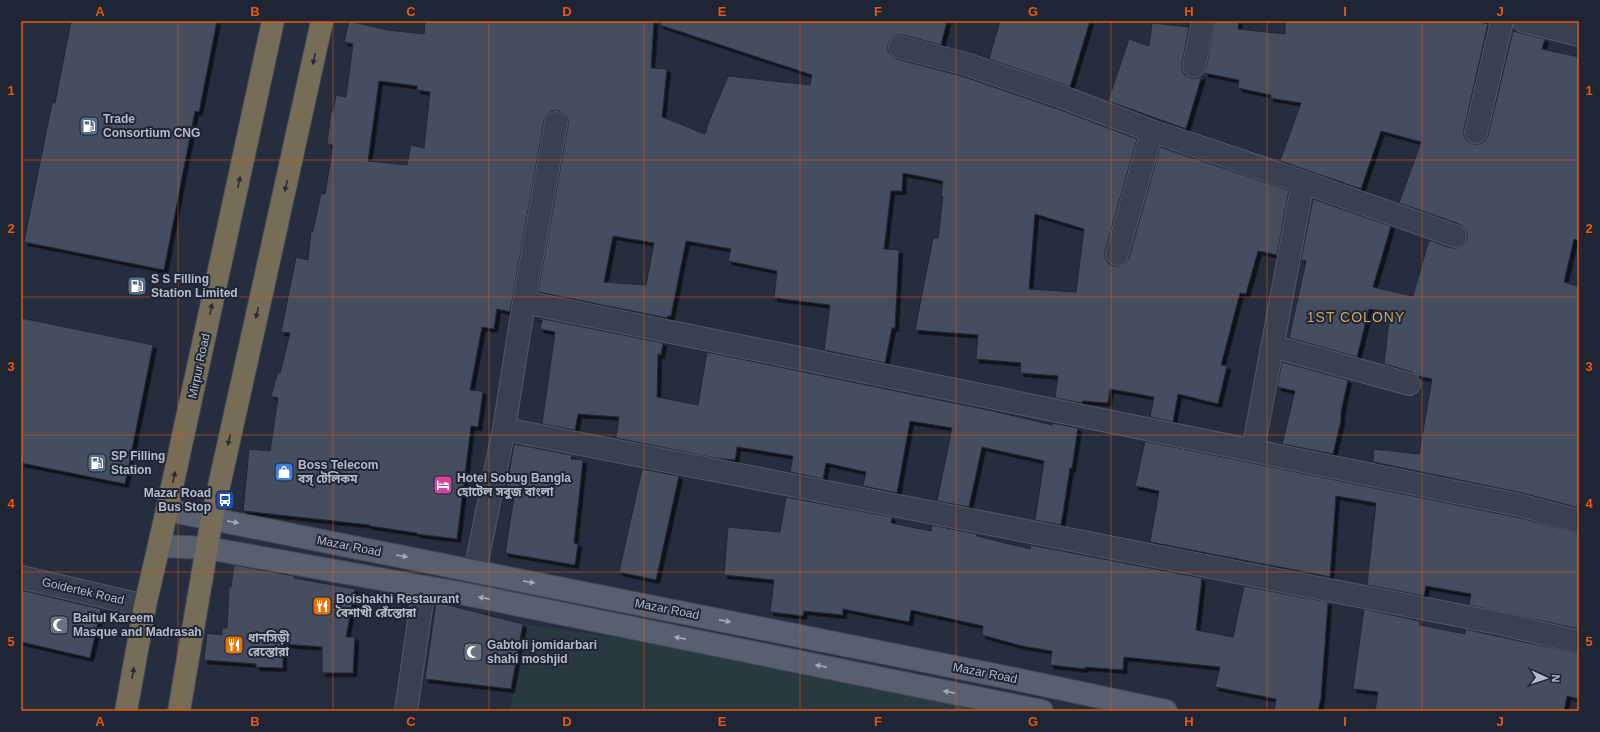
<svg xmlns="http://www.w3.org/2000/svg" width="1600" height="732" font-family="Arial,'Noto Sans Bengali',sans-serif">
<defs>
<filter id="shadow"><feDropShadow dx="3.5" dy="3.5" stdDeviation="0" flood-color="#0009"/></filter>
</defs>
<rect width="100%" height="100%" fill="#262d3f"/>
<path fill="#283a40" d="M 523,624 L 977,689 L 974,711 L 510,711 Z"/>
<path fill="#454d61" stroke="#212736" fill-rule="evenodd" filter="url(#shadow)" d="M 71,21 L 217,21 L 199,112 L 195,111 L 164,270 L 24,242 L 52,103 L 55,103 Z
M 349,21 L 388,30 L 424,34 L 425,21 L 654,21 L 651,68 L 667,69 L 662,117 L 705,134 L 708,124 L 728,76 L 810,85 L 812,75 L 660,25 L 661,21 L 947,21 L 941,45 L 903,35 L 897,35 L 891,39 L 888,44 L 888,51 L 892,56 L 897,59 L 962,76 L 1061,110 L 1137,139 L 1105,251 L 1105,257 L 1108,263 L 1113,266 L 1120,266 L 1125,263 L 1129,258 L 1160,147 L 1289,190 L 1277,255 L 1258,251 L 1246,294 L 1240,293 L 1221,365 L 1227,366 L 1218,404 L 1178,394 L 1173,422 L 1150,417 L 1154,397 L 1110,389 L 1108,403 L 1083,401 L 1082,403 L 1055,398 L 1058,376 L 1020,373 L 1021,363 L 976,359 L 978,335 L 915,330 L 933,238 L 938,238 L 943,196 L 941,196 L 943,181 L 903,173 L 902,191 L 891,191 L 884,249 L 899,250 L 895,328 L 892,328 L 885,363 L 824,350 L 830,305 L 774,298 L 777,271 L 728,261 L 731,249 L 686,241 L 671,316 L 668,316 L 667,318 L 538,292 L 568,125 L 568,119 L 564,114 L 559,111 L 552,111 L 547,115 L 544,121 L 510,312 L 497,309 L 494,329 L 482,327 L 470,390 L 483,391 L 478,427 L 471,426 L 457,539 L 417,534 L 417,533 L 370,526 L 370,525 L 243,511 L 249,449 L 270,451 L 278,398 L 271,396 L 278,372 L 280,373 L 290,333 L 281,332 L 296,257 L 308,260 L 311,231 L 313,231 L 321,193 L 325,194 L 333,145 L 327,144 L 331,111 L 333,111 L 336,95 L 346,97 L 353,44 L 344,42 ZM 379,81 L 417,86 L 417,90 L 430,92 L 424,148 L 411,145 L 407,165 L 368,161 ZM 1035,214 L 1084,229 L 1076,292 L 1029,289 ZM 613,236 L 654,243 L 646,285 L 604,282 Z
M 1000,21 L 1090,21 L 1070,87 L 989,59 Z
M 1215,21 L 1239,21 L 1238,29 L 1285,34 L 1285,21 L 1477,21 L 1488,24 L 1464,129 L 1464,135 L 1467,141 L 1474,144 L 1479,144 L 1485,141 L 1488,135 L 1513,31 L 1545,39 L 1542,49 L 1579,57 L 1579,241 L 1574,239 L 1564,282 L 1579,287 L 1579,508 L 1522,493 L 1373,462 L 1374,449 L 1419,454 L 1432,379 L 1418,376 L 1412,372 L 1384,364 L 1390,312 L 1369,309 L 1357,357 L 1289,338 L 1306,261 L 1301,260 L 1313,199 L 1391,226 L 1373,287 L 1413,296 L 1429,240 L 1451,248 L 1457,248 L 1463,245 L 1467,240 L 1467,233 L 1464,228 L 1459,224 L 1399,203 L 1421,142 L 1381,131 L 1361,189 L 1280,161 L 1301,103 L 1270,98 L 1271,95 L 1238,88 L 1239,80 L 1204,73 L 1206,68 Z
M 1152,23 L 1189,27 L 1182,64 L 1182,70 L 1185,75 L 1191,78 L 1198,78 L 1202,75 L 1186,129 L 1108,101 L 1129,39 L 1149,46 Z
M 534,317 L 663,343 L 661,355 L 658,354 L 657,397 L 698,405 L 707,352 L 993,411 L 1052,425 L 1052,423 L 1078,428 L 1072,468 L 1070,468 L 1061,525 L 1035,520 L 1044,461 L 982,447 L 969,507 L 937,501 L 952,428 L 910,421 L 897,493 L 863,486 L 866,472 L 826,463 L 823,479 L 790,472 L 793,456 L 737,447 L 735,460 L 715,458 L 616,438 L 619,417 L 578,414 L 575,430 L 542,424 L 555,332 L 540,329 L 542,320 Z
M 21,318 L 153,345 L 125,484 L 21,463 Z
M 1282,362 L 1348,380 L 1341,412 L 1341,421 L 1333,454 L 1282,444 L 1295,391 L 1277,387 Z
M 1145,441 L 1516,517 L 1579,533 L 1579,629 L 1469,605 L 1471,594 L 1426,586 L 1424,596 L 1367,585 L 1376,503 L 1336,496 L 1330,577 L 1150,542 L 1159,491 L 1135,486 Z
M 514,444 L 572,455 L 571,459 L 583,460 L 574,543 L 578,544 L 575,565 L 505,553 L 514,497 L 505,495 Z
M 642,469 L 679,476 L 656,580 L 619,572 Z
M 786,497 L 892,517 L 891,523 L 931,531 L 932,525 L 977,534 L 977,536 L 1030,549 L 1031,545 L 1202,578 L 1196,630 L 1233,637 L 1244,586 L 1328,602 L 1321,698 L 1318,711 L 1274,711 L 1276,699 L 1215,687 L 1220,667 L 1124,657 L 1123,670 L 1085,667 L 1085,669 L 1050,665 L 1052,651 L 1022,646 L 982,635 L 983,626 L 911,610 L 909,622 L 843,609 L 843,615 L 804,611 L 803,616 L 770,612 L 774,580 L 724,575 L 728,527 L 780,532 Z
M 234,565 L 295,576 L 294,578 L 355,589 L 346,637 L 355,637 L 353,673 L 322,673 L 322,647 L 283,644 L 283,668 L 256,667 L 256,664 L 204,660 L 207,633 L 222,635 L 222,628 L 227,628 L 229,587 L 231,587 Z
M 21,590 L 101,609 L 90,658 L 21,642 Z
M 436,602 L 523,624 L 511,689 L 425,679 Z
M 1364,609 L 1420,621 L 1420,625 L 1465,634 L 1465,629 L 1579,654 L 1579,699 L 1567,696 L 1564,711 L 1375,711 L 1378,692 L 1353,689 Z"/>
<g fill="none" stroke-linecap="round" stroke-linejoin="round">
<g stroke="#525867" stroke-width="24">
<path id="minor" d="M 1524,21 L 1579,35
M 900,47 L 966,64 L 1065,98 L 1152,131 L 1303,182 L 1455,236
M 1194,66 L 1203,21
M 1476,132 L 1502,21
M 1117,254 L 1152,131
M 524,302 L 1519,505 L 1579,521
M 1272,346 L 1409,384
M 504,429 L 1498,623 L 1579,642
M 1253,450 L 1303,182
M 475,571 L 504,429 L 524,302 L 556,123
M 21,577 L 145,606
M 406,711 L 424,587
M 969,711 L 971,697"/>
</g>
<g stroke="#434958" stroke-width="24">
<path id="major" d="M 167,510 L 1015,679 L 1166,711
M 159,546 L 207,548 L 470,595 L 1042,711"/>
</g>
<g stroke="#424857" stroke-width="24">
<path id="highway" d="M 126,711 L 145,606 L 167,510 L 273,21
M 179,711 L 212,518 L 322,21"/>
</g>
<use href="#minor" stroke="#3a404f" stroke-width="22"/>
<use href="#major" stroke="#585f6f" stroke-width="22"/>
<use href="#highway" stroke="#756d57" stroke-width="22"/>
</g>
<defs><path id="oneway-solid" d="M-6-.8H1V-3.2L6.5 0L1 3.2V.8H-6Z"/></defs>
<g fill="#282c38">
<use href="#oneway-solid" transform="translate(314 59) rotate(103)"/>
<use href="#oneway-solid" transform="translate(239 182) rotate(-78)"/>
<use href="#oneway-solid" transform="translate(286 186) rotate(103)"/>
<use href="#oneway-solid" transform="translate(211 309) rotate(-78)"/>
<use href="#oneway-solid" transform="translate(257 313) rotate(103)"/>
<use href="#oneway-solid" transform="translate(229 440) rotate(103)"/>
<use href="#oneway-solid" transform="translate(174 477) rotate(-78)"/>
<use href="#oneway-solid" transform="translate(133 673) rotate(-80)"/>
</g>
<g fill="#a3a9b8">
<use href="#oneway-solid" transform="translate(233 522) rotate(11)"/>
<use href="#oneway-solid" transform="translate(402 556) rotate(11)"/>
<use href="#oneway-solid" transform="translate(529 582) rotate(11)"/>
<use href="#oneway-solid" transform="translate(484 598) rotate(-169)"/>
<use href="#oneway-solid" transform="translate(725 621) rotate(11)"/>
<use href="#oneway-solid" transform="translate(680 638) rotate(-169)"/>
<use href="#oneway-solid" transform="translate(821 666) rotate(-169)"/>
<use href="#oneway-solid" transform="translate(949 692) rotate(-169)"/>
</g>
<path fill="none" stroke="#e8590c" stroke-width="1" stroke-opacity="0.55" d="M 178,21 L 178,711M 333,21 L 333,711M 489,21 L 489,711M 644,21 L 644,711M 800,21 L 800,711M 956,21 L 956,711M 1111,21 L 1111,711M 1267,21 L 1267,711M 1422,21 L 1422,711M 21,160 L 1579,160M 21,297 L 1579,297M 21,435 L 1579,435M 21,572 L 1579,572"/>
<defs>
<g id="fuel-square" transform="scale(1)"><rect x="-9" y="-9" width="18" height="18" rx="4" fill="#5c6f8a" stroke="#1f2534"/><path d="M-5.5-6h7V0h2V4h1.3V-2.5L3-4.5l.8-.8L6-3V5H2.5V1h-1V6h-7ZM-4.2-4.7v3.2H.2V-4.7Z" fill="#fff"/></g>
<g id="shop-square" transform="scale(1)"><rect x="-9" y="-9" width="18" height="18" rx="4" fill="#3f7fe0" stroke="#1f2534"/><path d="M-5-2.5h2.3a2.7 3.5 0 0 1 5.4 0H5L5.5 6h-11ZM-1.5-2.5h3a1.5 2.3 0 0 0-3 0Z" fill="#fff"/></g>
<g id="hotel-square" transform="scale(1)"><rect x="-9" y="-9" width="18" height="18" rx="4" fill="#d1479c" stroke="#1f2534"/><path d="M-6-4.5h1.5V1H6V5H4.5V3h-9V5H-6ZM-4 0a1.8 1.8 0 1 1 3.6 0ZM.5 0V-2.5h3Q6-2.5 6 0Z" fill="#fff"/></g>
<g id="bus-square" transform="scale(1)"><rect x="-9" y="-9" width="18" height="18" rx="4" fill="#1a4fb4" stroke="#1f2534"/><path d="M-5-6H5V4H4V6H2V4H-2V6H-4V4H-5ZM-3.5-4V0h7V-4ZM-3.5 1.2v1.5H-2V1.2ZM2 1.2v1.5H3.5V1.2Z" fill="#fff"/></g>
<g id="restaurant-square" transform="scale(1)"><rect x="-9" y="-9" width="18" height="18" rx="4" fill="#e8710a" stroke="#1f2534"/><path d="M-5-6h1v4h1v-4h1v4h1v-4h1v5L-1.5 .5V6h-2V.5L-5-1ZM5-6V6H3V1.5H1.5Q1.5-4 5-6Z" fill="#fff"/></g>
<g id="mosque-square" transform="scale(1)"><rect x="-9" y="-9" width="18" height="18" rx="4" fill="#6b7280" stroke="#1f2534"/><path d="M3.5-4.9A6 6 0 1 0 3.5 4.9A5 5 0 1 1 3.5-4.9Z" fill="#fff"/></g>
</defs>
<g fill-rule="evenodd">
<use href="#fuel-square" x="89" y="126"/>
<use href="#fuel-square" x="137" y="286"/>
<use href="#fuel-square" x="97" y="463"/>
<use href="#shop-square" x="284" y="472"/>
<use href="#hotel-square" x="443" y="485"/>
<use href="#bus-square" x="225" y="500"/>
<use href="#restaurant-square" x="322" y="606"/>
<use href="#mosque-square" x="59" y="625"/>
<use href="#restaurant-square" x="234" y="645"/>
<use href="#mosque-square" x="473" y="652"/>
</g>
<g text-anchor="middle" stroke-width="4" stroke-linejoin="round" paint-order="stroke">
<g font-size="12" font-weight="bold" fill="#b6bbca" stroke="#1f2534" text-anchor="start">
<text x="103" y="123">Trade<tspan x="103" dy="14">Consortium CNG</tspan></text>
<text x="151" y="283">S S Filling<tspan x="151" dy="14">Station Limited</tspan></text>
<text x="111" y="460">SP Filling<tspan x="111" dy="14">Station</tspan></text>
<text x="298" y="469">Boss Telecom<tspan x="298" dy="14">বস্ টেলিকম</tspan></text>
<text x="457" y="482">Hotel Sobug Bangla<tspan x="457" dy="14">হোটেল সবুজ বাংলা</tspan></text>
<text x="211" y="497" text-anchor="end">Mazar Road<tspan x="211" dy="14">Bus Stop</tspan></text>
<text x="336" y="603">Boishakhi Restaurant<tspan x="336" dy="14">বৈশাখী রেঁস্তোরা</tspan></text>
<text x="73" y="622">Baitul Kareem<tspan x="73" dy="14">Masque and Madrasah</tspan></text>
<text x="248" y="642">ধানসিড়ী<tspan x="248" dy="14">রেস্তোরা</tspan></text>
<text x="487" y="649">Gabtoli jomidarbari<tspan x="487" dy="14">shahi moshjid</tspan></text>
</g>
<g font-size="12" fill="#b6bbca" stroke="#1f2534">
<text transform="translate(199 366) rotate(-78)" y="4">Mirpur Road</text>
<text transform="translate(349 546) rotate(11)" y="4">Mazar Road</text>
<text transform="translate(83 591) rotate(13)" y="4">Goidertek Road</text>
<text transform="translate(667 609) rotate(11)" y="4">Mazar Road</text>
<text transform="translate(985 673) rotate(11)" y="4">Mazar Road</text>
</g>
<g font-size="14" letter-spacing="1" fill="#d3a468" stroke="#1f2534">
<text x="1356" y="322">1ST COLONY</text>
</g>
</g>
<rect width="1600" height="732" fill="none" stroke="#1f2534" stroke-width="44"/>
<g transform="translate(1546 678) rotate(93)" stroke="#1f2534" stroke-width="3" paint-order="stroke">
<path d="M0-3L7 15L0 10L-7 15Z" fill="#b6bbca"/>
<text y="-6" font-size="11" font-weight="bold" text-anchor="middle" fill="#b6bbca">N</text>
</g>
<rect x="22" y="22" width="1556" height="688" fill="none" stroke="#e8590c" stroke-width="1.5"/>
<g font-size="13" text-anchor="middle" font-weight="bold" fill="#e8590c">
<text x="100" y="16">A</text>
<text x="255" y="16">B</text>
<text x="411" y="16">C</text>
<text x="567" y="16">D</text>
<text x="722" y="16">E</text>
<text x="878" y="16">F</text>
<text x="1033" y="16">G</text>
<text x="1189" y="16">H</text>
<text x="1345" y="16">I</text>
<text x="1500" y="16">J</text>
<text x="11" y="95">1</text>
<text x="1589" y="95">1</text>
<text x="11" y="233">2</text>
<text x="1589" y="233">2</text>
<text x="11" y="371">3</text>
<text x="1589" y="371">3</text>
<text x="11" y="508">4</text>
<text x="1589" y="508">4</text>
<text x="11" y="646">5</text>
<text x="1589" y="646">5</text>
<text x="100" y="726">A</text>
<text x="255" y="726">B</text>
<text x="411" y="726">C</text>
<text x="567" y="726">D</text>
<text x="722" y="726">E</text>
<text x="878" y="726">F</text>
<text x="1033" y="726">G</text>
<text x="1189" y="726">H</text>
<text x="1345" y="726">I</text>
<text x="1500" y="726">J</text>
</g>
</svg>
